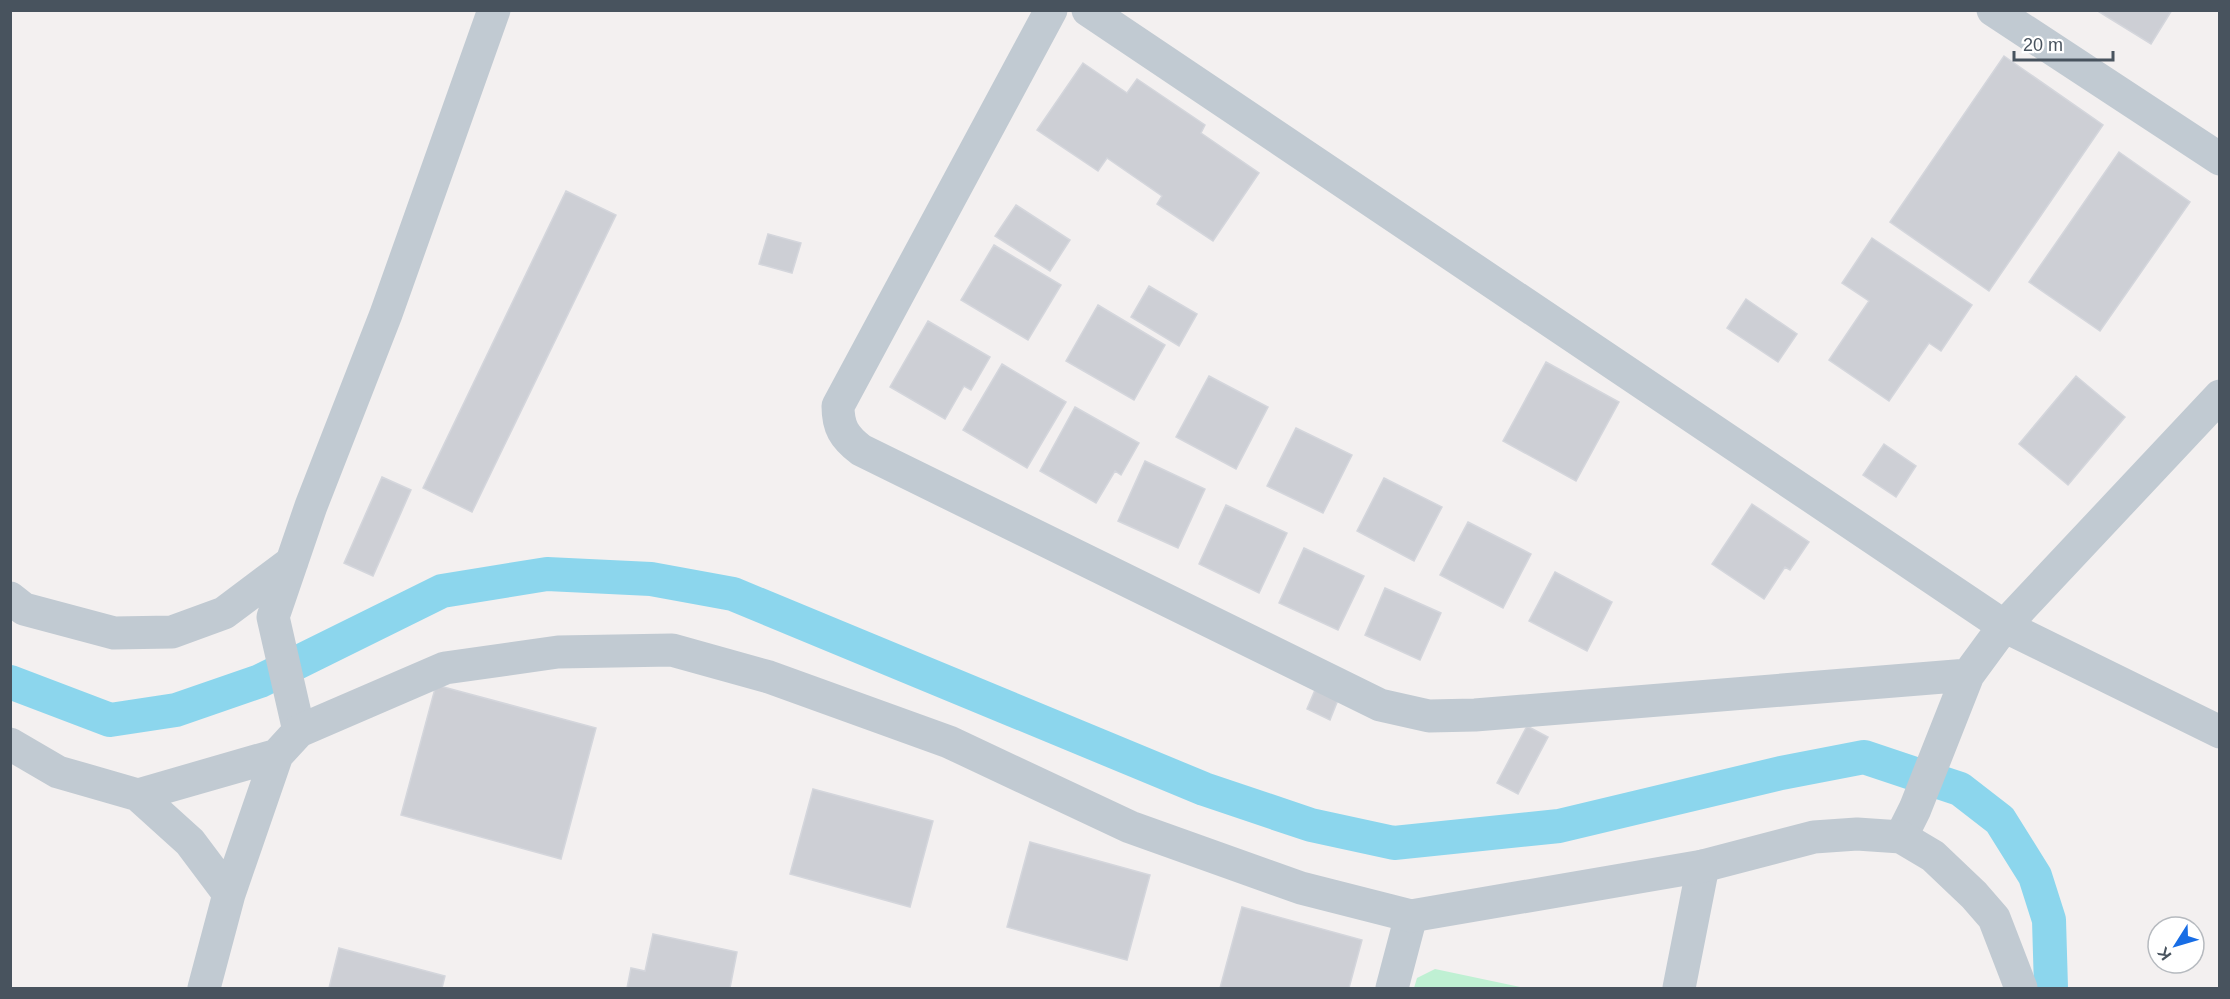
<svg xmlns="http://www.w3.org/2000/svg" width="2230" height="999" font-family="Arial,sans-serif">
<rect width="100%" height="100%" fill="#f3f0f0"/>
<path fill="#bff0d3" d="M 1435,969 L 1525,988 L 1414,988 L 1417,978 Z"/>
<g fill="none" stroke-linecap="round" stroke-linejoin="round">
<path stroke="#8cd6ed" stroke-width="34" d="M 10,682 L 110,720 L 176,710 L 260,681 L 442,591 L 547,574 L 651,579 L 733,594 L 1204,789 L 1311,825 L 1394,843 L 1559,826 L 1781,773 L 1864,757 L 1960,789 L 2000,820 L 2035,876 L 2049,920 L 2051,988"/>
</g>
<path fill="#cdcfd5" stroke="#d4d6dc" stroke-width="1.5" d="M 2096,10 L 2172,10 L 2151,44 Z
M 2004,56 L 2103,125 L 1989,291 L 1890,222 Z
M 1083,63 L 1127,93 L 1137,79 L 1205,125 L 1201,133 L 1259,173 L 1213,241 L 1157,204 L 1162,196 L 1107,158 L 1098,171 L 1037,130 Z
M 2119,152 L 2190,202 L 2100,331 L 2029,282 Z
M 566,191 L 616,215 L 472,512 L 423,488 Z
M 1016,205 L 1070,240 L 1050,271 L 995,236 Z
M 768,234 L 801,243 L 792,273 L 759,264 Z
M 1872,238 L 1972,305 L 1941,351 L 1929,343 L 1889,401 L 1829,360 L 1869,301 L 1842,283 Z
M 994,245 L 1061,285 L 1028,340 L 961,300 Z
M 1149,286 L 1197,314 L 1179,346 L 1131,317 Z
M 1746,299 L 1797,334 L 1778,362 L 1727,328 Z
M 1098,305 L 1165,345 L 1134,400 L 1066,361 Z
M 928,321 L 990,357 L 971,390 L 964,386 L 945,419 L 890,387 Z
M 1546,362 L 1619,402 L 1576,481 L 1503,441 Z
M 1002,364 L 1066,402 L 1027,468 L 963,430 Z
M 1209,376 L 1268,407 L 1236,469 L 1176,437 Z
M 2076,376 L 2125,417 L 2068,485 L 2019,444 Z
M 1075,407 L 1139,443 L 1121,475 L 1115,471 L 1096,503 L 1040,471 Z
M 1296,428 L 1352,455 L 1323,513 L 1267,486 Z
M 1884,444 L 1916,466 L 1896,497 L 1863,475 Z
M 1145,461 L 1205,489 L 1178,548 L 1118,521 Z
M 382,477 L 411,490 L 373,576 L 344,563 Z
M 1384,478 L 1442,507 L 1414,561 L 1357,531 Z
M 1752,504 L 1809,542 L 1790,570 L 1785,567 L 1764,599 L 1712,564 Z
M 1226,505 L 1287,533 L 1259,593 L 1199,564 Z
M 1468,522 L 1531,554 L 1503,608 L 1440,575 Z
M 1304,548 L 1364,576 L 1338,630 L 1279,603 Z
M 1555,572 L 1612,602 L 1587,651 L 1529,621 Z
M 1385,588 L 1441,613 L 1420,660 L 1365,635 Z
M 436,685 L 596,728 L 561,859 L 401,815 Z
M 1315,690 L 1338,700 L 1330,720 L 1307,709 Z
M 1527,726 L 1548,737 L 1518,794 L 1497,783 Z
M 813,789 L 933,821 L 910,907 L 790,874 Z
M 1030,842 L 1150,875 L 1127,960 L 1007,927 Z
M 1242,907 L 1362,940 L 1349,988 L 1220,988 Z
M 653,934 L 737,952 L 730,988 L 627,988 L 631,968 L 645,971 Z
M 339,948 L 445,976 L 442,988 L 329,988 Z"/>
<g fill="none" stroke-linecap="round" stroke-linejoin="round">
<path stroke="#c1cad2" stroke-width="33" d="M 1051,10 L 838,406 C 838,427 844,437 861,450 L 1380,705 L 1429,716 L 1475,715 L 1968,675
M 1088,10 L 2004,626 L 2220,732
M 1993,10 L 2220,159
M 10,598 L 24,609 L 114,633 L 172,632 L 224,613 L 292,562
M 299,731 L 273,617 L 311,506 L 386,314 L 494,10
M 1901,837 L 1915,809 L 1968,675 L 2004,626 L 2220,396
M 1392,988 L 1411,916
M 1679,988 L 1703,866"/>
<path stroke="#c1cad2" stroke-width="33" d="M 10,744 L 58,772 L 138,795 L 277,755 L 299,731 L 445,668 L 558,652 L 672,650 L 769,677 L 949,742 L 1130,827 L 1301,888 L 1411,916 L 1703,866 L 1814,837 L 1857,834 L 1901,837 L 1933,856 L 1974,895 L 1994,918 L 2021,988
M 138,795 L 190,842 L 229,894
M 204,988 L 229,894 L 277,755"/>
</g>
<rect width="2230" height="999" fill="none" stroke="#48535e" stroke-width="24"/>
<g transform="translate(2176 945) rotate(233)"><circle r="28" fill="#ffffff" stroke="#b6babf" stroke-width="1.5"/>
<path d="M0-4.5L10 22L0 15L-10 22Z" fill="#186de5"/>
<text y="-9" font-size="16" font-weight="bold" text-anchor="middle" fill="#48535e">K</text>
</g>
<path d="M2014 51v9h99v-9" fill="none" stroke="#48535e" stroke-width="3"/>
<text x="2023" y="51" font-size="18" fill="#48535e" stroke="#ffffff" stroke-width="4.5" paint-order="stroke">20 m</text>
</svg>
